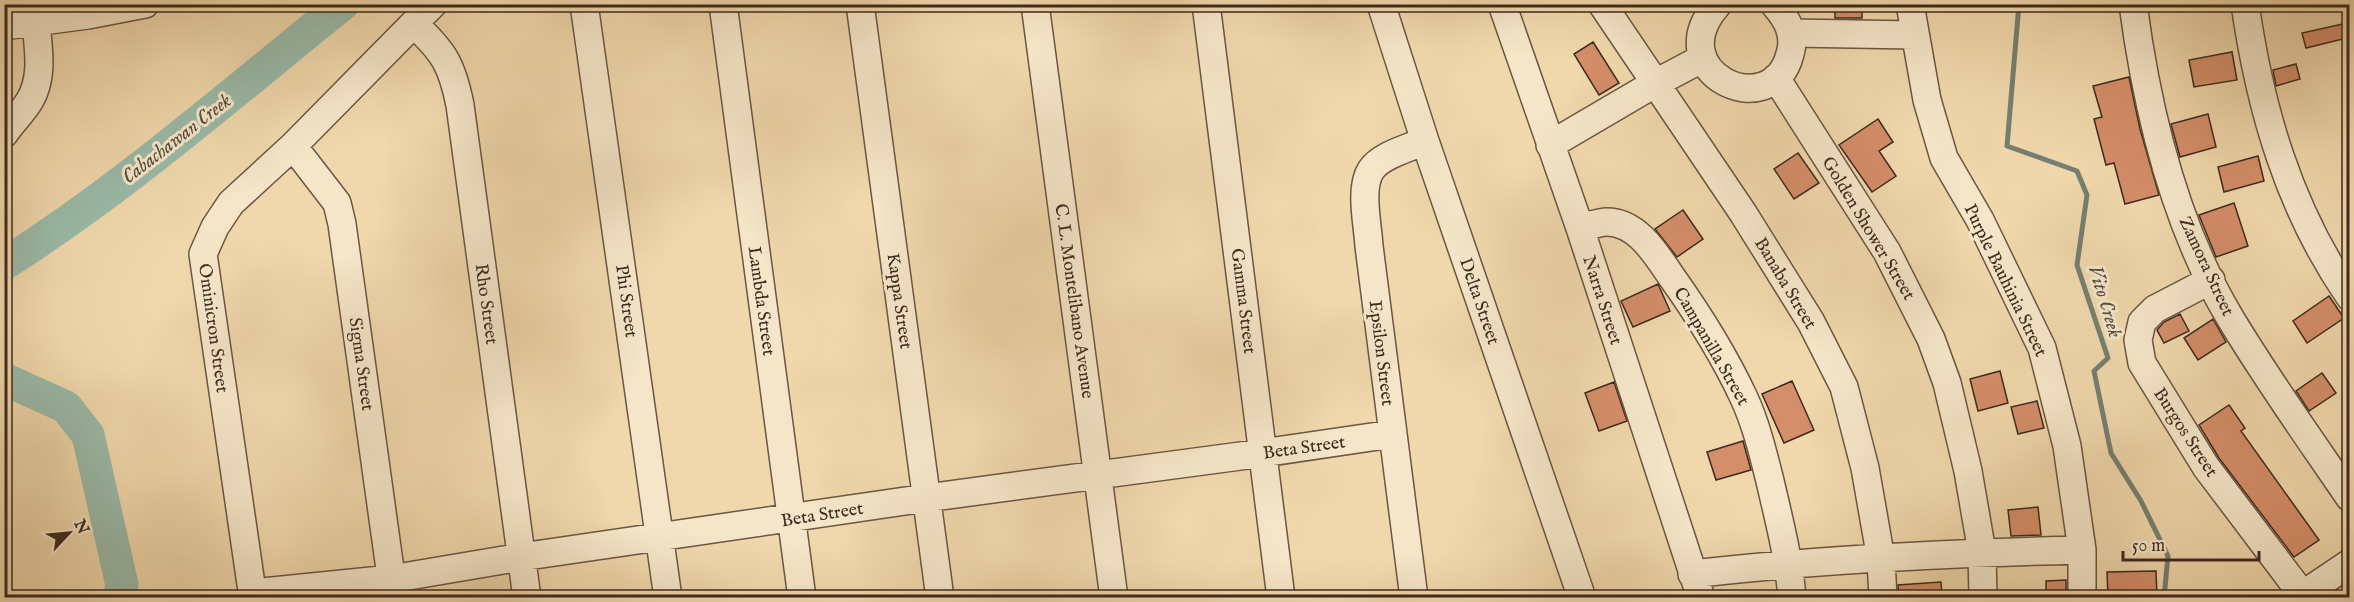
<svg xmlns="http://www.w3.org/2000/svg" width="2354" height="602" font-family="'IM FELL English',serif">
<rect width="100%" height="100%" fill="#f0d8ac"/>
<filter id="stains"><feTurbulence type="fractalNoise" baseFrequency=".00333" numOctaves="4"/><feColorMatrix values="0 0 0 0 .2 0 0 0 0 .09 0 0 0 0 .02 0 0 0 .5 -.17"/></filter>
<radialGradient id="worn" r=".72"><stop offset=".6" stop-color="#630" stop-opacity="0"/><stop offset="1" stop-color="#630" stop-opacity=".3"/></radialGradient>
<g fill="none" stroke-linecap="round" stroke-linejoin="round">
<path stroke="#758072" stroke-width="5" d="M 2019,4 L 2007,146 L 2077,171 L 2087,195 L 2077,265 L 2108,358 L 2094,371 L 2111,453 L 2141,501 L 2168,556 L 2164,598"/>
<path stroke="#9abaa9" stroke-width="33" d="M 4,264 C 124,188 232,93 343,4
M 4,379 L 66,407 L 88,435 L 122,585 L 119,598"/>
</g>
<path fill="#d48e69" stroke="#3d2a1f" stroke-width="1.5" d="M 1835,4 L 1862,4 L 1862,18 L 1835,18 Z
M 2343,24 L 2347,38 L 2306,48 L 2302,33 Z
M 1593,42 L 1619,83 L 1599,95 L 1574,54 Z
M 2232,52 L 2237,80 L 2194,87 L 2189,60 Z
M 2296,64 L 2300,79 L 2276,86 L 2273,70 Z
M 2129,77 L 2140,129 L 2159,195 L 2125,204 L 2114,163 L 2106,165 L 2094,119 L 2102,117 L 2093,86 Z
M 2208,114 L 2216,147 L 2180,157 L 2171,124 Z
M 1878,119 L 1893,142 L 1879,151 L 1896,176 L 1872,192 L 1839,145 Z
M 1798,153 L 1819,183 L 1794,199 L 1774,169 Z
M 2258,156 L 2264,181 L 2224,192 L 2218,167 Z
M 2234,203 L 2248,246 L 2216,257 L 2199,215 Z
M 1683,210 L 1703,239 L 1677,257 L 1655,229 Z
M 1658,284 L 1670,311 L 1633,327 L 1621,301 Z
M 2329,296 L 2344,318 L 2307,343 L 2293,321 Z
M 2180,314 L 2189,331 L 2164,343 L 2157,330 L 2164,322 Z
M 2213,319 L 2226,342 L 2198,360 L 2184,338 Z
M 2000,371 L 2008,403 L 1978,411 L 1970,379 Z
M 2322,373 L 2336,393 L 2309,411 L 2296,391 Z
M 1792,381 L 1814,430 L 1784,443 L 1762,394 Z
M 1614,382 L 1627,421 L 1599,431 L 1585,393 Z
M 2037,401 L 2044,428 L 2018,434 L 2011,407 Z
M 2229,405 L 2245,428 L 2241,431 L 2319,540 L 2294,557 L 2219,458 L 2199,425 Z
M 1743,441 L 1751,470 L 1716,480 L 1707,452 Z
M 2038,507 L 2041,535 L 2011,536 L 2008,510 Z
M 2156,571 L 2157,597 L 2108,597 L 2107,572 Z
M 2066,580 L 2066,597 L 2046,597 L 2046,581 Z
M 1941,582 L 1942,597 L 1899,597 L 1898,585 Z"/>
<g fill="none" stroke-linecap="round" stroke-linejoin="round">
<g stroke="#6a5642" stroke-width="30">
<path id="minor" d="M 584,4 L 668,598
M 723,4 L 802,598
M 860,4 L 940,598
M 1035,4 L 1114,598
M 1206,4 L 1281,598
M 1381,4 L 1425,141 L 1582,598
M 1502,4 L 1580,228 L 1701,598
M 1602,4 L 1743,213 L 1811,322 L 1844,387 L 1865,468 L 1881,559 L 1883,598
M 1718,4 C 1657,72 1772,126 1790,54 C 1796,34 1787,19 1774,4
M 1910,4 L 1927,100 L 1944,158 L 1980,220 L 2042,348 L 2067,446 L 2082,550 L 2082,598
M 2133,4 C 2147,111 2174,223 2229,316 C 2266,378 2309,438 2350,498
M 2245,4 C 2260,109 2289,209 2350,297
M 415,25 C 444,52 452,65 460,105 L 527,598
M 4,26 L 88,15 L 145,4
M 1792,33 L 1915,35
M 1776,78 L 1887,252 L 1931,339 L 1947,383 L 1968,471 L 1982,552 L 1983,598
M 4,134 C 12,122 23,112 30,100 C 44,76 38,48 36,22
M 1550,145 L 1654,84 L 1703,58
M 293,146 L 337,203 L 342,224 L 394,598
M 1580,228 C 1588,226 1599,222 1607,222 C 1637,222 1656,254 1671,276 C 1698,314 1724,355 1744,398 C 1756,424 1763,453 1770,481 C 1779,520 1789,558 1792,598
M 2211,280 L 2155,309 L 2142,322 L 2138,340 L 2142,363 L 2206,467 L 2305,598
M 1692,574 C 1821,559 1951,553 2082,550
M 252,593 L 391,579 L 521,557 L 926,498 L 1263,453 L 1392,434
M 253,598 L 203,254 L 215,227 L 231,203 L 293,146 L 433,4
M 1414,598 L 1369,246 C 1368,226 1359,188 1371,170 C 1381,155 1409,148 1425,141
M 2298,598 L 2350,563"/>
</g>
<use href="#minor" stroke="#f5e6c9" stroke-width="27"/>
</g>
<g text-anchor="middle" stroke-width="6" stroke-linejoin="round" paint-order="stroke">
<g font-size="18" fill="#3d2a1f" stroke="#f5e6c9">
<text transform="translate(1869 228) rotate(59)" y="6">Golden Shower Street</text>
<text transform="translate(2207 266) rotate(65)" y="6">Zamora Street</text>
<text transform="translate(2006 280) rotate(64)" y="6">Purple Bauhinia Street</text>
<text transform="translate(1786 283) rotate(59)" y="6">Banaba Street</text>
<text transform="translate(1603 300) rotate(72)" y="6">Narra Street</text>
<text transform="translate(627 301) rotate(82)" y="6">Phi Street</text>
<text transform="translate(762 301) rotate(82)" y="6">Lambda Street</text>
<text transform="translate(900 301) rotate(82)" y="6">Kappa Street</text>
<text transform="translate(1075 301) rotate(82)" y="6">C. L. Montelibano Avenue</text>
<text transform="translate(1244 301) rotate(83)" y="6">Gamma Street</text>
<text transform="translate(1480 301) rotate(71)" y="6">Delta Street</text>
<text transform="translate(487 304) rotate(82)" y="6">Rho Street</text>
<text transform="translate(214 328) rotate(82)" y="6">Ominicron Street</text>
<text transform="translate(1712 346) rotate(60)" y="6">Campanilla Street</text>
<text transform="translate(1382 353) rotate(83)" y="6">Epsilon Street</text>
<text transform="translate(362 364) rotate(82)" y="6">Sigma Street</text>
<text transform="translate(2186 432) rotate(57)" y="6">Burgos Street</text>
<text transform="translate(1304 447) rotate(-8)" y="6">Beta Street</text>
<text transform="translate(822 514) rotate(-9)" y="6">Beta Street</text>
</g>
<g font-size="20" font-style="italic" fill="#544e42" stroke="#f5e6c9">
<text transform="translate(176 138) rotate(-38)" y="7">Cabachawan Creek</text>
<text transform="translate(2106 301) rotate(73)" y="7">Vito Creek</text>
</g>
</g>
<rect width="2354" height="602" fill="none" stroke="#f0d8ac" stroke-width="24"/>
<rect x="6" y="6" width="2342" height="590" fill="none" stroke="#3d2a1f" stroke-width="3"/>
<rect x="12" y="12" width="2330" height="578" fill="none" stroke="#3d2a1f" stroke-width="1.5"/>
<g transform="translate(69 533) rotate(64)" stroke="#f5e6c9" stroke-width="4.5" paint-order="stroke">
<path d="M0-4.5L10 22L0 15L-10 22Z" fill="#3d2a1f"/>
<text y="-9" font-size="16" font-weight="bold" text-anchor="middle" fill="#3d2a1f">N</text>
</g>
<path d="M2123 551v9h136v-9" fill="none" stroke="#3d2a1f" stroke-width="3"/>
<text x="2132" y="551" font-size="18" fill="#3d2a1f" stroke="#f5e6c9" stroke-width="4.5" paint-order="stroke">50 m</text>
<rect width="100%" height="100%" filter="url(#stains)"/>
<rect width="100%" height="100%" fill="url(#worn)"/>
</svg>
